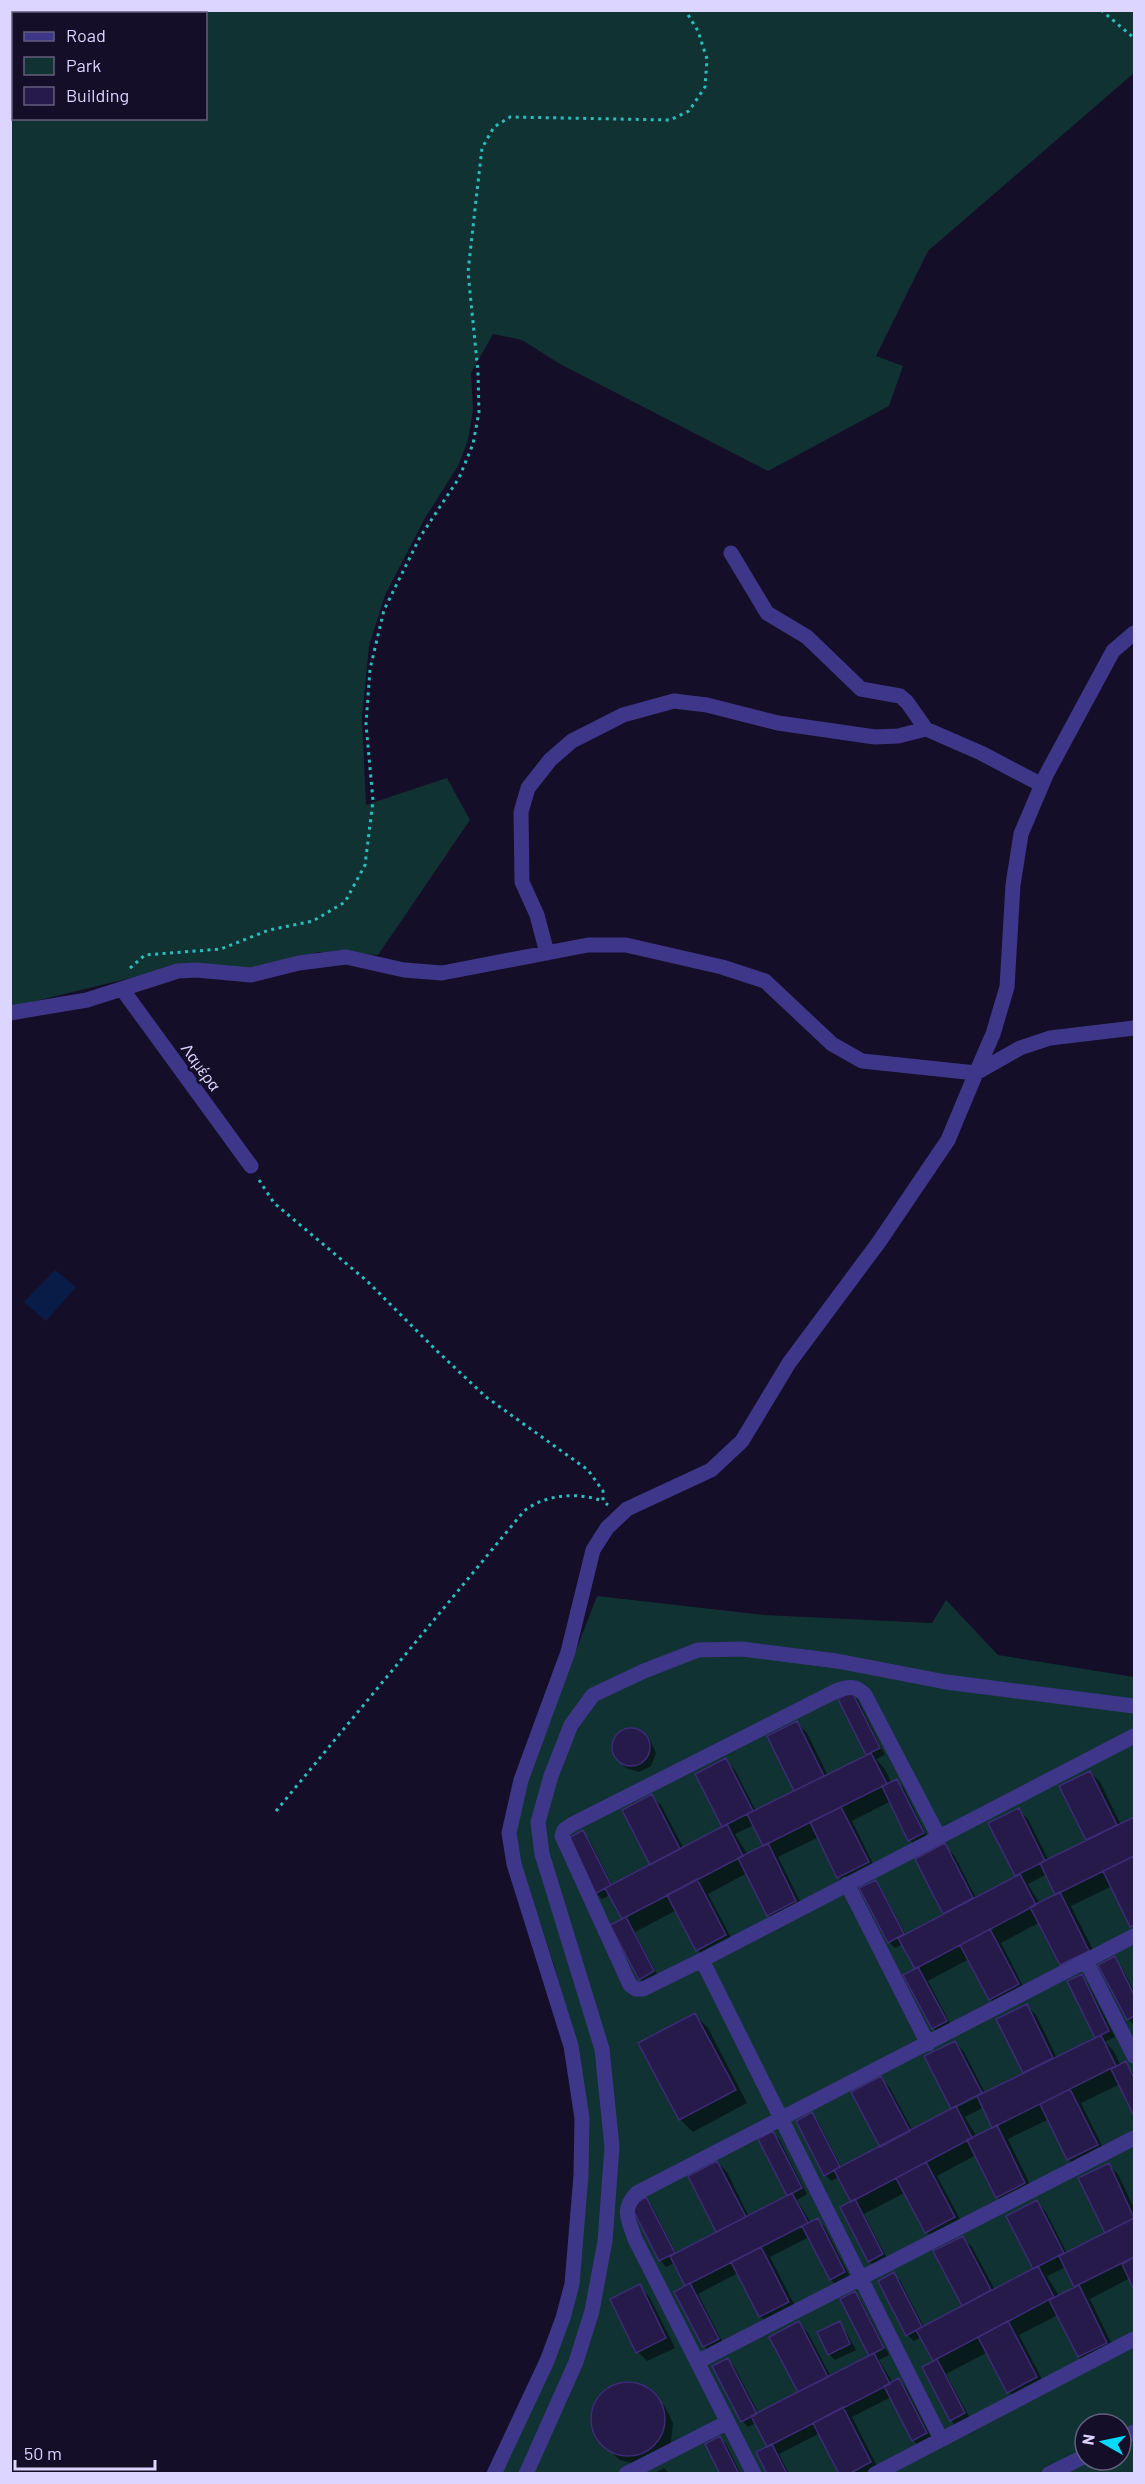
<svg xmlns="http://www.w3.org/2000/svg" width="1145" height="2484" font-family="Barlow,sans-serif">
<rect width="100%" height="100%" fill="#140e28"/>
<path fill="#113232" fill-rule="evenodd" d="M 10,11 L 1134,11 L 1134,73 L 928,251 L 876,356 L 903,366 L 889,406 L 768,471 L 560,364 L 522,340 L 493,334 L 471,373 L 473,410 L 468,440 L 458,466 L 425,518 L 385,595 L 369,646 L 362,717 L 366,805 L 447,778 L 470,820 L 378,955 L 318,952 L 269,968 L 155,972 L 11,1007 ZM 14,14 L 206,14 L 206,118 L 14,118 Z
M 597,1596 L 764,1615 L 932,1623 L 946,1600 L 998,1655 L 1134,1677 L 1134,2473 L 500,2474 L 575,2289 L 578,2053 L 554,1965 L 520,1862 L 516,1833 L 518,1808 L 535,1757 ZM 1085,2424 L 1121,2424 L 1121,2460 L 1085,2460 Z"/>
<path fill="#081c47" d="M 55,1270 L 76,1287 L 46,1321 L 24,1302 Z"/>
<path fill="#0007" fill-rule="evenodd" d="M 852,1694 L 858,1700 L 885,1755 L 876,1759 L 884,1768 L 892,1783 L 897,1781 L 903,1787 L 929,1840 L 916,1846 L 910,1840 L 891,1801 L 852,1821 L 877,1872 L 848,1886 L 839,1877 L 819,1837 L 778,1857 L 805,1911 L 778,1925 L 768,1915 L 747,1873 L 708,1894 L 735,1945 L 707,1959 L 697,1950 L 677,1910 L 635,1932 L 659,1978 L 646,1985 L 640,1979 L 624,1920 L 610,1895 L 602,1899 L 596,1893 L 582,1832 L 589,1839 L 613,1886 L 652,1865 L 651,1796 L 661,1805 L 684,1849 L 724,1828 L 725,1760 L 735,1770 L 756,1811 L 796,1791 L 797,1723 L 807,1733 L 828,1776 L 869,1756 L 840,1700 ZM 754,1825 L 765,1846 L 748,1855 L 735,1834 Z
M 629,1729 L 643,1733 L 650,1740 L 656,1753 L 651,1766 L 639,1772 L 626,1768 L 619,1761 L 613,1748 L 617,1735 Z
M 1090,1772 L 1100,1782 L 1121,1825 L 1134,1818 L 1134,1929 L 1112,1886 L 1071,1906 L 1098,1960 L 1071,1974 L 1061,1964 L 1040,1922 L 1001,1943 L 1027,1994 L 1000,2009 L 990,1999 L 969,1959 L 928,1981 L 952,2027 L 939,2034 L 933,2028 L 917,1969 L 903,1944 L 895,1948 L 889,1942 L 875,1882 L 881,1888 L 906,1935 L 945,1915 L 917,1860 L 944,1845 L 954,1855 L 976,1898 L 1017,1877 L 990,1824 L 1018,1809 L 1028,1819 L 1049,1861 L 1089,1841 L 1061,1786 ZM 1047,1874 L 1058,1895 L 1040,1904 L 1028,1884 Z
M 1114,1958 L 1120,1964 L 1134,1991 L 1134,2025 L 1128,2019 Z
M 1081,1976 L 1087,1982 L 1115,2037 L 1105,2042 L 1113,2050 L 1121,2066 L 1126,2063 L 1134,2074 L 1134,2113 L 1120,2084 L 1081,2103 L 1106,2154 L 1078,2168 L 1068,2159 L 1049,2119 L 1008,2139 L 1034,2193 L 1007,2207 L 997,2197 L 976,2155 L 937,2176 L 964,2227 L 936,2242 L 927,2232 L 906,2192 L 864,2214 L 888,2260 L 875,2267 L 869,2261 L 853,2202 L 839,2177 L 832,2181 L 825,2175 L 812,2114 L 818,2121 L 842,2168 L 882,2147 L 881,2078 L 890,2088 L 913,2131 L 953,2110 L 955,2042 L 964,2052 L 985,2093 L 1025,2074 L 998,2019 L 1026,2005 L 1036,2015 L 1057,2058 L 1098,2038 ZM 983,2091 L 984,2094 L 956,2108 L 954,2106 ZM 984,2107 L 994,2128 L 977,2137 L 965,2117 Z
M 695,2015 L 708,2028 L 747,2103 L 693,2132 L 680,2119 Z
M 773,2133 L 779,2139 L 807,2194 L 797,2200 L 811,2223 L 817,2220 L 824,2226 L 851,2279 L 837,2286 L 831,2280 L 809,2237 L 770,2257 L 798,2312 L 770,2326 L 760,2316 L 738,2273 L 698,2294 L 724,2345 L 710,2353 L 704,2346 L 687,2287 L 675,2263 L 666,2267 L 660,2260 L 633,2206 L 646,2199 L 652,2206 L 677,2254 L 718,2233 L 690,2177 L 717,2162 L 727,2172 L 749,2217 L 789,2196 Z
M 1108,2165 L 1118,2174 L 1134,2208 L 1134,2287 L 1130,2278 L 1090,2299 L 1116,2353 L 1089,2366 L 1079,2357 L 1058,2315 L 1019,2335 L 1046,2387 L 1018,2401 L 1009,2392 L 988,2352 L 946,2374 L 971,2420 L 957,2427 L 951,2420 L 924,2368 L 936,2361 L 921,2337 L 914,2341 L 907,2335 L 894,2274 L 900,2280 L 924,2327 L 964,2307 L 963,2238 L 972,2247 L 995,2290 L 1035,2269 L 1037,2202 L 1046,2212 L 1067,2253 L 1107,2234 ZM 1066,2267 L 1077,2288 L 1059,2296 L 1047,2276 Z
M 639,2286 L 649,2296 L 675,2348 L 647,2361 L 638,2352 Z
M 855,2293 L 861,2300 L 889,2355 L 879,2360 L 893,2383 L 899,2380 L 905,2386 L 932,2439 L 919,2446 L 913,2440 L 891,2397 L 852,2417 L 880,2472 L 840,2474 L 820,2433 L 779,2454 L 789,2474 L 768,2474 L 768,2448 L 756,2423 L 748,2427 L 742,2421 L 728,2360 L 734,2366 L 759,2414 L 800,2393 L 799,2323 L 808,2333 L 831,2377 L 871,2356 Z
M 839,2323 L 845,2330 L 856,2350 L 835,2360 L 829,2354 Z
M 626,2383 L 645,2388 L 653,2394 L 664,2405 L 673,2423 L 671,2442 L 666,2451 L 640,2465 L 620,2460 L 613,2454 L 602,2443 L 593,2425 L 592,2415 L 600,2397 L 607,2390 Z
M 720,2438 L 726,2444 L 741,2474 L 722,2474 Z
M 664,2468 L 670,2474 L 653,2474 Z"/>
<path fill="#261a4a" stroke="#3d2b77" stroke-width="1.5" d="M 852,1692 L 880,1748 L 866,1755 L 838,1699 Z
M 797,1721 L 824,1776 L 794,1791 L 767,1736 Z
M612 1747a19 19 0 1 1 38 0a19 19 0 1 1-38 0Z
M 871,1753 L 887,1784 L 763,1846 L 747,1814 Z
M 726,1758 L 753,1811 L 722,1827 L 695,1774 Z
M 1090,1771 L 1117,1825 L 1086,1840 L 1059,1786 Z
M 897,1779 L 924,1833 L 908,1841 L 882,1786 Z
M 652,1794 L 680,1849 L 650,1865 L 622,1810 Z
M 841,1807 L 869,1862 L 837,1878 L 810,1822 Z
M 1019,1808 L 1045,1861 L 1015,1876 L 988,1823 Z
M 1134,1817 L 1134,1856 L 1055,1895 L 1040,1863 Z
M 727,1824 L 743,1856 L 622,1919 L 605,1888 Z
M 583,1830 L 611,1885 L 595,1894 L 567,1839 Z
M 768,1843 L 796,1901 L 767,1916 L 738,1858 Z
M 945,1843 L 973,1898 L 943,1914 L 915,1859 Z
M 1134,1856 L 1134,1925 L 1130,1927 L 1103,1871 Z
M 1020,1874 L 1036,1905 L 915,1969 L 898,1938 Z
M 697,1879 L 726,1935 L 696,1951 L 667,1895 Z
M 876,1880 L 904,1934 L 888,1943 L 859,1888 Z
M 1060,1892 L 1089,1951 L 1060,1965 L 1030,1907 Z
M 626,1917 L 654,1971 L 639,1980 L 610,1925 Z
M 990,1929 L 1019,1984 L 989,2000 L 960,1945 Z
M 1115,1956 L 1134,1995 L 1134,2016 L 1127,2020 L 1098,1965 Z
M 918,1967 L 947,2021 L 932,2029 L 903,1975 Z
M 1082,1974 L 1109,2031 L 1095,2038 L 1067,1981 Z
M 1027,2004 L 1053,2058 L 1023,2073 L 996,2019 Z
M 695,2013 L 736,2090 L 679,2120 L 638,2043 Z
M 1101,2035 L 1116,2066 L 992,2128 L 977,2096 Z
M 955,2041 L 982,2093 L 951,2109 L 924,2056 Z
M 1126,2061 L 1134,2078 L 1134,2116 L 1111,2069 Z
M 881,2076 L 910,2131 L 880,2147 L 851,2092 Z
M 1070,2089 L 1098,2145 L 1067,2160 L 1040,2104 Z
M 956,2106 L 972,2138 L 851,2202 L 834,2170 Z
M 812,2112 L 840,2167 L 824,2176 L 796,2121 Z
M 997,2125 L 1025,2183 L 996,2198 L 967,2140 Z
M 773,2131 L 802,2188 L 787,2196 L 758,2139 Z
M 717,2161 L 746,2217 L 716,2232 L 688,2176 Z
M 926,2162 L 955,2217 L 925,2233 L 896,2178 Z
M 1109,2163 L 1134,2218 L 1105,2233 L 1078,2178 Z
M 792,2193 L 808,2223 L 685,2286 L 670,2256 Z
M 646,2197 L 675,2253 L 659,2261 L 631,2206 Z
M 855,2199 L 883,2254 L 868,2262 L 840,2207 Z
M 1037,2200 L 1064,2253 L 1033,2269 L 1006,2216 Z
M 818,2218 L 845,2272 L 830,2280 L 802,2226 Z
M 1134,2218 L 1134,2257 L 1074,2287 L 1059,2256 Z
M 963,2236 L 991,2290 L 962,2306 L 933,2251 Z
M 761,2247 L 789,2302 L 759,2317 L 731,2262 Z
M 1134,2257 L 1134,2290 L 1122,2264 Z
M 1038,2266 L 1054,2297 L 933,2361 L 916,2330 Z
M 894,2272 L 922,2327 L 906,2336 L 878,2281 Z
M 690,2283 L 719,2339 L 703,2347 L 674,2292 Z
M 640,2284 L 666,2338 L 636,2353 L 610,2299 Z
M 1079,2285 L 1107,2343 L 1078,2357 L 1049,2300 Z
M 855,2291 L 884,2348 L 869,2356 L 840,2299 Z
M 799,2321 L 828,2377 L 798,2392 L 769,2337 Z
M 840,2321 L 850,2344 L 828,2355 L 817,2332 Z
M 1008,2321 L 1037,2377 L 1007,2393 L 978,2337 Z
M 874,2353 L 890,2384 L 767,2447 L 751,2416 Z
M 728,2358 L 757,2414 L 741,2422 L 712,2366 Z
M 937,2359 L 965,2413 L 950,2421 L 922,2367 Z
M 899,2378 L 927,2433 L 912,2441 L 884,2386 Z
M591 2419a37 37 0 1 1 74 0a37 37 0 1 1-74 0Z
M 843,2407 L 871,2462 L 849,2474 L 839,2474 L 813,2423 Z
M 720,2436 L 739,2474 L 720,2474 L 705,2444 Z
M 772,2444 L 787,2474 L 767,2474 L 756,2452 Z"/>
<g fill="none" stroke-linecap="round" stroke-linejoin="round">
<path stroke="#2abebd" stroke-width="3" stroke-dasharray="3 4.5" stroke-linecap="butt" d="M 1101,10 L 1134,38
M 130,968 L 145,955 L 221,949 L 269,930 L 313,921 L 345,902 L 365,865 L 373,801 L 366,724 L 370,669 L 384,610 L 420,537 L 459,478 L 473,444 L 479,412 L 478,372 L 468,272 L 476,200 L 482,148 L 494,127 L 510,117 L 670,120 L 689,111 L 705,87 L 707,59 L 698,31 L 685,10
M 259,1180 L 274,1203 L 367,1281 L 436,1350 L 486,1397 L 588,1470 L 603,1491 L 603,1501 L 608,1505
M 276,1811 L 524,1511 C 546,1494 577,1492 603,1501"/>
<path stroke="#3e3789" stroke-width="15" d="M 731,553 L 767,613 L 807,637 L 861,689 L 900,696 L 907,702 L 926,729
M 547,953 L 537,915 L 522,882 L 521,812 L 528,788 L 550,760 L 572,741 L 623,715 L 674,701 L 707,705 L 778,723 L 875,737 L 898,736 L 926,729 L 981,753 L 1042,785
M 122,989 L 251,1166
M 10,1013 L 87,1000 L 178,971 L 196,970 L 251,975 L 299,963 L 346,957 L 404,970 L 442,973 L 588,945 L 626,945 L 722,967 L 765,981 L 832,1044 L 862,1061 L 976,1073 L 993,1034 L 1007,987 L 1013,885 L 1021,834 L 1046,775 L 1113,651 L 1134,633
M 939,1837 L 865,1695 C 857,1686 850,1686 838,1690 L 571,1825 L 564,1830 L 562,1836 L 630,1985 L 636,1989 L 643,1989 L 702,1960 L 1134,1736
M 847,1884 L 928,2044
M 702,1960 L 941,2439
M 1086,1961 L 1134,2056
M 697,2362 L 1134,2138
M 1121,2439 L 1134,2432
M 494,2474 L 547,2361 L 563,2318 L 572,2284 L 581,2175 L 582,2118 L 571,2046 L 514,1864 L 509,1833 L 521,1780 L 568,1652 L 593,1550 L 607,1528 L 627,1509 L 711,1470 L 742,1441 L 789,1363 L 879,1242 L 948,1140 L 976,1073 L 1020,1048 L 1050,1038 L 1134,1028
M 526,2474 L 576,2362 L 592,2311 L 605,2241 L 612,2147 L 602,2049 L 542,1854 L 538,1822 L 551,1776 L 571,1725 L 593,1695 L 644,1671 L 698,1650 L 742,1649 L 837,1661 L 946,1682 L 1134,1706
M 626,2474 L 728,2422
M 754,2474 L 635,2239 C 628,2218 621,2210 637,2193 L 1134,1936
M 875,2474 L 1134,2339
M 1049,2474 L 1085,2456"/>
</g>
<g text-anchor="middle" stroke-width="6" stroke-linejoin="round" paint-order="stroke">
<g font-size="16" fill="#dcd5ff" stroke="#140e28">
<text transform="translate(201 1067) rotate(54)" y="6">Λαμέρα</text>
</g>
</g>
<rect width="1145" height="2484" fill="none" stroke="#dcd5ff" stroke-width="24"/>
<rect x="12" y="12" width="195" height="108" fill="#140e28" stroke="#645e7e" stroke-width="1.5"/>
<rect x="24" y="32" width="30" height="9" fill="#3e3789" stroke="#645e7e" stroke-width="1.5"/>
<text x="66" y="42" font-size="18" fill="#dcd5ff">Road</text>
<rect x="24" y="57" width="30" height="18" fill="#113232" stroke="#645e7e" stroke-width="1.5"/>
<text x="66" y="72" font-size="18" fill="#dcd5ff">Park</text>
<rect x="24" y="87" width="30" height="18" fill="#261a4a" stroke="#645e7e" stroke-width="1.5"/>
<text x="66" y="102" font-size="18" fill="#dcd5ff">Building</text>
<g transform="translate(1103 2442) rotate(279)"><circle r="28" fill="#140e28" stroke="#645e7e" stroke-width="1.5"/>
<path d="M0-4.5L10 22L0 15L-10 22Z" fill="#01d9ff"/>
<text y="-9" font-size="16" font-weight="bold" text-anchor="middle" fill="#dcd5ff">N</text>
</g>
<path d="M15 2460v9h140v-9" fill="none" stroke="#dcd5ff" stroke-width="3"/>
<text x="24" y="2460" font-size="18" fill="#dcd5ff" stroke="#140e28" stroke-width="4.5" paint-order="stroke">50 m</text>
</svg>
